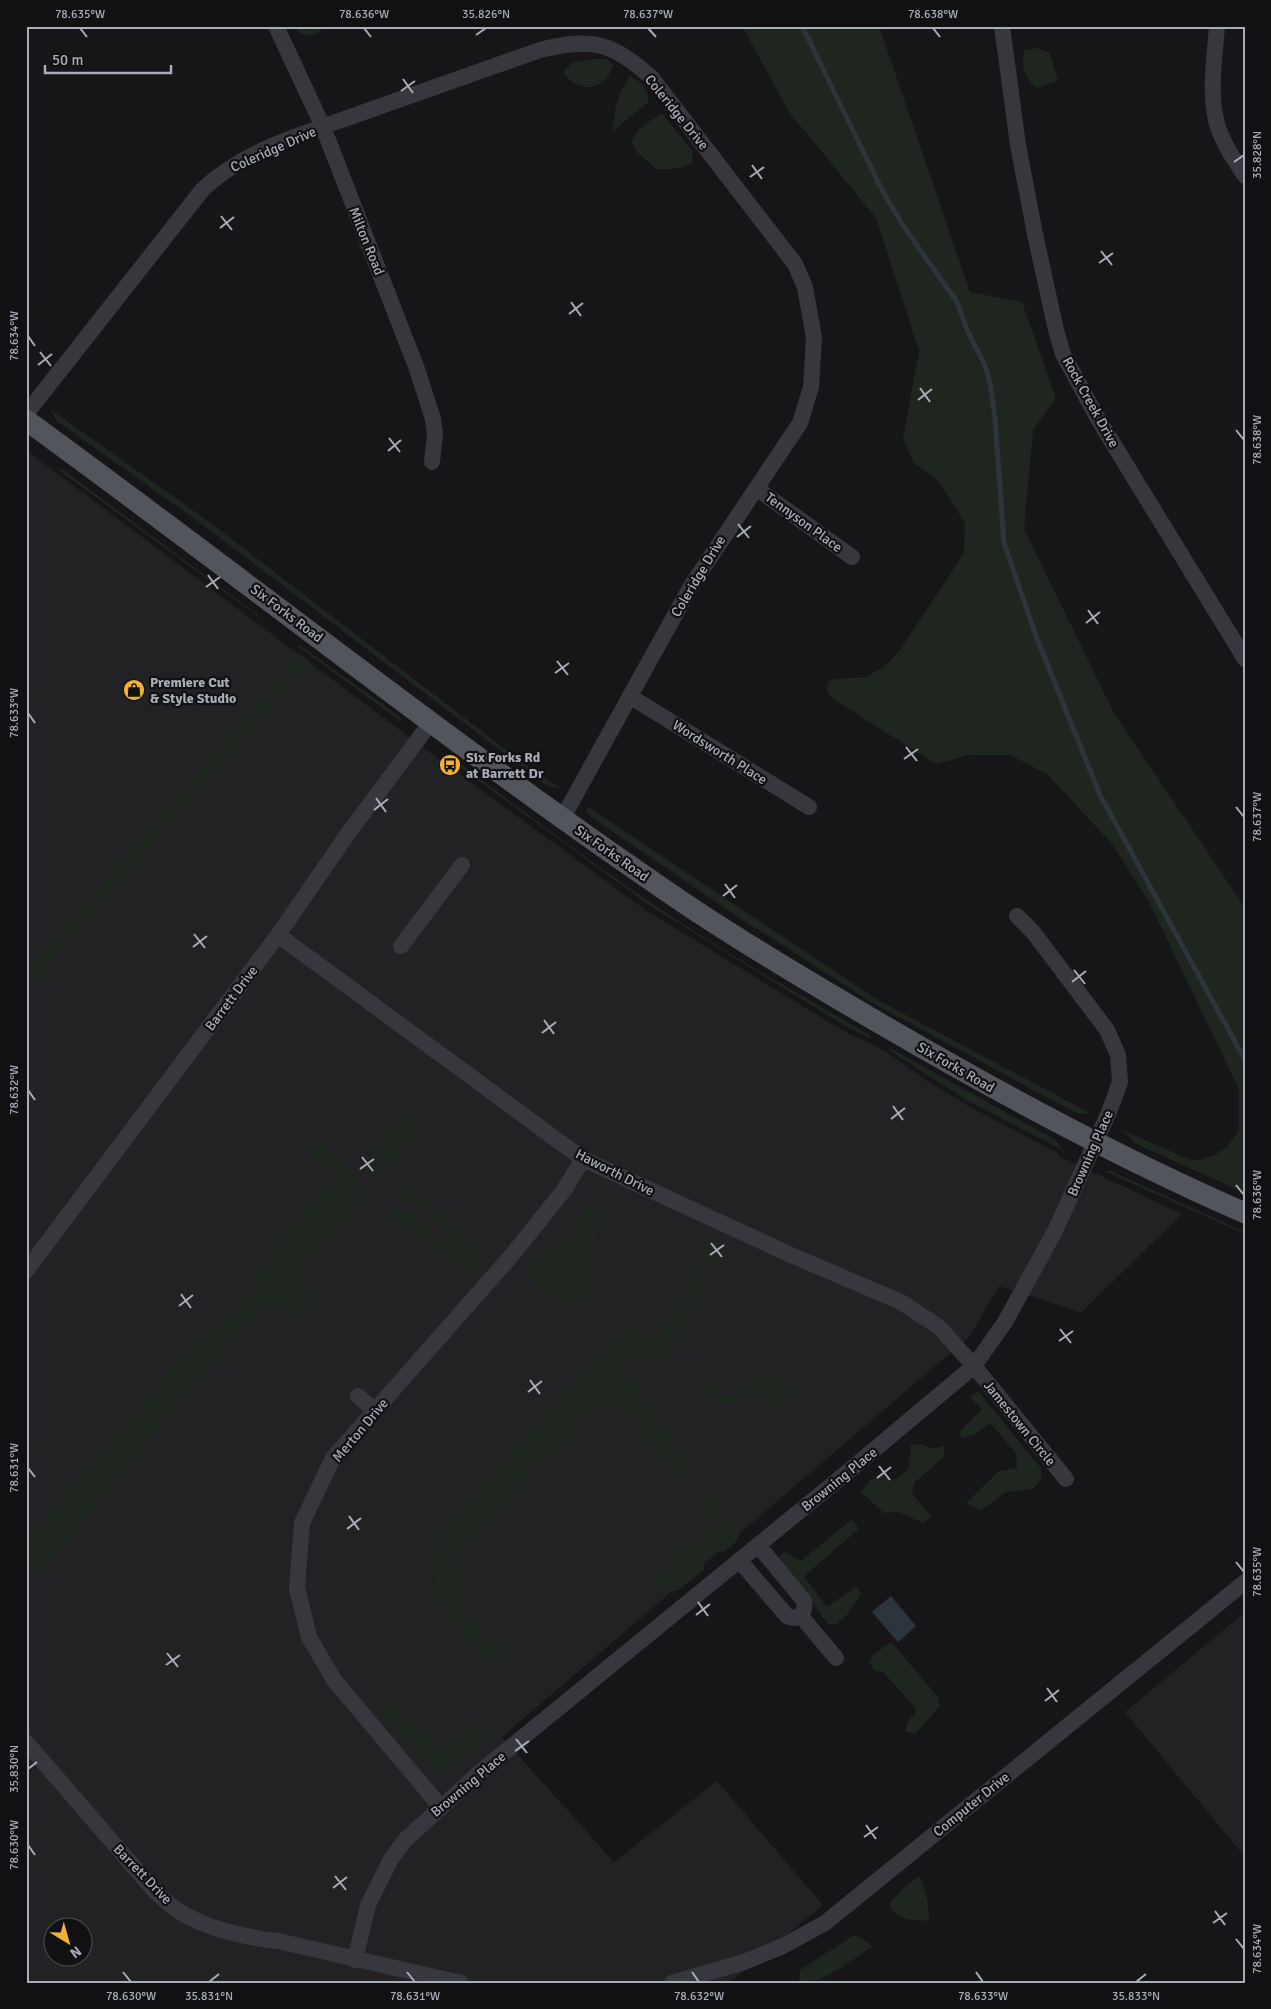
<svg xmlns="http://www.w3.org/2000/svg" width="1271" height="2009" font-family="Signika,sans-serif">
<rect width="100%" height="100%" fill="#161618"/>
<path fill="#222225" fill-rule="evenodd" d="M 26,450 L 440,760 L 647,911 L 840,1029 L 885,1051 L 932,1084 L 970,1107 L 1058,1153 L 1059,1156 L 1182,1214 L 1081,1313 L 999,1286 L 969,1337 L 502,1737 L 614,1862 L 717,1781 L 823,1905 L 729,1983 L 26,1983 ZM 52,1926 L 82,1926 L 82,1956 L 52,1956 Z
M 1245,1612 L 1245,1857 L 1125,1712 Z"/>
<path fill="#1e261f" d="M 294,26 L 323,26 L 322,30 L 310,36 L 300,33 Z
M 742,26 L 879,26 L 970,292 L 1022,302 L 1056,398 L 1033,430 L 1024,529 L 1113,711 L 1245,908 L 1245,1193 L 1136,1144 L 1122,1130 L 1193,1161 L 1215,1155 L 1229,1145 L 1239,1130 L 1239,1089 L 1149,902 L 1112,844 L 1048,775 L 1011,755 L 970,755 L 936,764 L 833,699 L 827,692 L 828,682 L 835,679 L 865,677 L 884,667 L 900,650 L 964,553 L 965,523 L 937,479 L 914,463 L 903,439 L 919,351 L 876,218 L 789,112 Z
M 1037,48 L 1050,53 L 1058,81 L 1037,88 C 1024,77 1021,67 1024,50 Z
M 590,59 L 607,59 L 613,64 C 607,91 577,95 563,72 L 572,63 Z
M 630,76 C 642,83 649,87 648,102 L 612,132 C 616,106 615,99 630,76 Z
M 662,113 L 693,152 L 692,164 L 673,169 L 656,169 L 637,152 L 631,141 L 639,129 Z
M 50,409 L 208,521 L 530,768 L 562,789 L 548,786 L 526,770 L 199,522 L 57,421 Z
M 56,468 L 62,469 L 257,614 L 263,620 Z
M 296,645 L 301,646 L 399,716 L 403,723 Z
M 300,654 L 310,662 L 26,992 L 26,971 Z
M 442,754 L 456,760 C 534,820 612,878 694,931 C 752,968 812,1001 871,1036 L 870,1038 L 842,1024 L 649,905 L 454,763 L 442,757 Z
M 587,806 L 876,999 L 1090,1113 L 1081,1114 L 1072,1111 L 871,1002 L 740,918 L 592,818 L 587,812 Z
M 890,1048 L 1054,1139 L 1064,1151 L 968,1101 L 893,1053 L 890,1051 Z
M 403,1111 L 418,1120 L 420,1133 L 390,1166 L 370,1177 L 364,1165 Z
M 317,1139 L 359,1179 L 364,1190 C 350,1232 318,1238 300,1273 L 304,1284 L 313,1296 L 310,1311 L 296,1317 L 278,1307 L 265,1304 L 193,1386 L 67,1543 L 26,1582 L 26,1541 L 172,1368 L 206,1334 L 243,1305 L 250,1283 L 276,1252 L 277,1240 L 284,1227 L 292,1228 C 303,1210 317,1193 336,1182 L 333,1171 L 315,1159 L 307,1143 Z
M 1104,1171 L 1111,1171 L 1245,1232 L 1245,1234 Z
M 403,1182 L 480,1248 L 484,1255 L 478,1269 L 461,1280 L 457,1268 L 391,1216 L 397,1207 C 423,1211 424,1227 441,1244 L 450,1237 L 426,1210 L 396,1195 L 397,1190 Z
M 602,1204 C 605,1219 593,1260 587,1275 C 593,1286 591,1293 585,1305 C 556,1305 546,1296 529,1274 C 533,1262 538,1251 550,1246 C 554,1245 558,1246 561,1243 C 579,1231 573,1208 602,1204 Z
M 718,1241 L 724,1251 L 721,1263 L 714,1263 L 675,1352 L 660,1364 L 639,1356 L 633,1358 L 628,1371 L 693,1469 L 689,1479 L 676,1478 L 670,1464 L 646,1443 L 634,1421 L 620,1408 L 607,1402 L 583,1417 C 580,1451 551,1448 532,1469 C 523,1478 519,1491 511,1501 C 497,1519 478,1534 461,1550 L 457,1560 L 469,1581 L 468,1592 L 472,1620 L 486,1637 L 501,1637 L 507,1645 L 505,1658 L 498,1663 L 486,1662 L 433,1597 L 435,1544 L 446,1524 L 621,1331 L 630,1324 L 655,1339 L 670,1316 L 705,1249 Z
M 696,1374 L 710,1378 L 724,1396 L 732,1395 L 760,1375 L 777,1375 L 794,1390 L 787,1405 L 776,1409 L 761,1396 L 749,1393 L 732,1405 C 715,1399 696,1395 696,1374 Z
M 978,1391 L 1041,1468 L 1041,1480 L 1033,1489 L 1006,1492 L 980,1511 L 966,1503 L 999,1471 L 1017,1468 L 1016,1453 L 990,1423 L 974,1435 L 961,1438 L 960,1431 L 982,1409 L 970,1397 Z
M 922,1444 L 933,1449 L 944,1446 L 944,1457 L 914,1483 L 912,1493 L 932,1517 L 923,1523 L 899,1512 L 884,1513 L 861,1492 L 869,1481 L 882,1475 L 893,1481 L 908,1469 L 911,1445 Z
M 700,1490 L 713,1490 L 722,1518 L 736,1519 L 744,1526 L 735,1543 L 724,1552 L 715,1551 L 704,1559 L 704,1570 L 677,1591 L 658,1591 L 654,1584 L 655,1575 L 668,1566 L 669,1558 L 680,1546 L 688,1547 L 715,1523 C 708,1513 699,1506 694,1495 Z
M 852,1519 L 859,1529 L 804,1576 L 827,1607 L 857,1586 L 861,1594 L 846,1616 L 835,1625 L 828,1624 L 778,1558 L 785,1552 L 801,1561 Z
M 891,1642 L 938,1697 L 940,1706 L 915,1734 L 905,1731 L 908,1721 L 916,1712 L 913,1705 L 882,1671 L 875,1671 L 869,1662 L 873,1655 Z
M 386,1693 L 419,1732 L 430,1729 L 439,1751 L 445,1750 L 445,1733 L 463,1739 L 464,1726 L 483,1725 L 489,1739 L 444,1774 L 436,1774 L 375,1705 Z
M 920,1876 C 926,1891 929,1904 929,1920 C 915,1922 894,1920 889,1904 L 905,1887 Z
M 854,1935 L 864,1940 L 873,1947 C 849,1960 827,1983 799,1983 L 800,1970 Z"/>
<path fill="#2c353c" d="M 891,1596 L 916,1626 L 898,1642 L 872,1612 Z"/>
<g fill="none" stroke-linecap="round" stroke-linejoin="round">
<path stroke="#2c353c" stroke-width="5" d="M 802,26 L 882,190 L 902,224 L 957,302 L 968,332 L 984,363 L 990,382 L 995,418 L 1004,543 L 1036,636 L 1100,795 L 1245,1060"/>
<path stroke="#37383d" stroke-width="16" d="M 276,26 L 323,127 L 417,369 L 433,419 L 435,434 L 432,462
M 1002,26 L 1018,145 L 1035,234 L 1056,330 L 1063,354 L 1098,419 L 1245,659
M 1217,26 C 1215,56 1209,91 1216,120 C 1221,141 1234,159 1245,176
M 26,414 L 203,189 C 248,147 311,132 367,111 C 425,91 482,70 540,50 C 592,37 611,42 651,77 L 795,264 L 805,287 L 814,338 L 811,387 L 800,423 L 691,586 L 562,819
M 756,488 L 852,557
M 631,697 L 809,807
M 278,935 L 583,1159 L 791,1255 L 901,1302 L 939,1327 L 974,1366 L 1066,1479
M 401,946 L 462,865
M 26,1271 L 278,935 L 347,835 L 431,722
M 358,1396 L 375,1411
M 739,1560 L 787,1616 C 799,1621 806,1613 804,1601 L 758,1545
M 801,1616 L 836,1658
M 26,1742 L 153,1889 C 160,1896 168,1904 177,1910 C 206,1929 243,1937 278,1941 L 461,1983
M 440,1806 L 334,1680 L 309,1637 L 297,1588 L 302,1523 L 333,1458 L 512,1255 L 564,1190 L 583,1159
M 355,1960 L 368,1905 L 391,1859 L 406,1839 L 479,1773 L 850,1470 L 974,1366 L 1005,1322 L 1055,1231 L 1109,1112 L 1120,1082 L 1118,1055 L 1107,1030 L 1033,932 L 1017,916
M 672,1983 L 744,1962 L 783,1946 L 825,1923 L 1245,1582"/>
<path stroke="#53555c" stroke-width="21" d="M 26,420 C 245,579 457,749 681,901 C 746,945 814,985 881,1024 C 999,1093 1119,1158 1245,1213"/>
</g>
<path fill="none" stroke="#a8adb8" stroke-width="2" d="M 80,28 L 87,37M 364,28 L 371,37M 648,28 L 656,37M 933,28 L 940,37M 476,35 L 486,28M 403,79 L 413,93M 401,91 L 415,81M 1234,162 L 1244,155M 752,165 L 762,179M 750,177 L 764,167M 221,216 L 232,230M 220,228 L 234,217M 1101,251 L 1112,265M 1099,263 L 1113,253M 571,302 L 581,316M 569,314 L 583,303M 28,336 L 35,346M 40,352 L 51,366M 38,365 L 52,354M 920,388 L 930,402M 918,400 L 932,389M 1236,430 L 1244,440M 389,438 L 400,452M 388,451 L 401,440M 738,524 L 749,538M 737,537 L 751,526M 208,575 L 218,589M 206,587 L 220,577M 1088,610 L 1098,624M 1086,623 L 1100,612M 557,661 L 568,675M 555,673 L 569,663M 28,713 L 35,723M 906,747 L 917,761M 904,759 L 918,749M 376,798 L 386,812M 1236,807 L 1244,817M 374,810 L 388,799M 725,884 L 735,898M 723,896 L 737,885M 194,934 L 205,948M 193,947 L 207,936M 1074,970 L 1085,984M 1072,982 L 1086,971M 544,1020 L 554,1034M 542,1033 L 556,1022M 28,1090 L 35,1100M 893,1106 L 903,1120M 891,1119 L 905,1108M 362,1157 L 373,1171M 360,1169 L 374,1159M 1236,1185 L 1244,1195M 711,1243 L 722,1257M 710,1255 L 724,1245M 181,1294 L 191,1308M 179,1306 L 193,1295M 1060,1329 L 1071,1343M 1059,1341 L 1073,1331M 530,1380 L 540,1394M 528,1392 L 542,1381M 879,1466 L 890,1480M 28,1468 L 35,1477M 877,1478 L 891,1467M 349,1516 L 359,1530M 347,1529 L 361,1518M 1236,1562 L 1244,1572M 698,1602 L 708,1616M 696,1615 L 710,1604M 167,1653 L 178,1667M 166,1665 L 180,1655M 1047,1688 L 1057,1702M 1045,1701 L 1059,1690M 516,1739 L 527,1753M 515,1751 L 529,1741M 28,1769 L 37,1762M 866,1825 L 876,1839M 864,1837 L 878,1827M 28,1845 L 35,1855M 335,1876 L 346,1890M 333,1888 L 347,1877M 1215,1911 L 1225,1925M 1213,1923 L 1227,1913M 1236,1939 L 1244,1949M 123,1972 L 131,1982M 407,1972 L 415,1982M 692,1972 L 699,1982M 976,1972 L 983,1982M 209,1982 L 219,1974M 1136,1982 L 1146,1974"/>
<defs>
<g id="shop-disc" transform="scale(1.125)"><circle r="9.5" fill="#f2b134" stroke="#111113"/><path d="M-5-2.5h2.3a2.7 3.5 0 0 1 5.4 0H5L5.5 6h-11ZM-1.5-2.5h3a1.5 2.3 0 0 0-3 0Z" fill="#111"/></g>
<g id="bus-disc" transform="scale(1.125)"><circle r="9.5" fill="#f2b134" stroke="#111113"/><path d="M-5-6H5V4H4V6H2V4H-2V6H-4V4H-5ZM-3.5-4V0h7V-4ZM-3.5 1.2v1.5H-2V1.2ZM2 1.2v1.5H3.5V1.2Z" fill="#111"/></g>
</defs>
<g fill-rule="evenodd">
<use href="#shop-disc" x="134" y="690"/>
<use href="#bus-disc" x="450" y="765"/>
</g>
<g text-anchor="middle" stroke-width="4.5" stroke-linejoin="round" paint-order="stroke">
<g font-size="14" fill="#a8adb8" stroke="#111113">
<text transform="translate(677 112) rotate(51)" y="5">Coleridge Drive</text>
<text transform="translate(273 149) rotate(-24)" y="5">Coleridge Drive</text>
<text transform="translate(367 241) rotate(68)" y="5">Milton Road</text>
<text transform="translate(1091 402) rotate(61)" y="5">Rock Creek Drive</text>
<text transform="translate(804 522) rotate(36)" y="5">Tennyson Place</text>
<text transform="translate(698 576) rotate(-59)" y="5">Coleridge Drive</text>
<text transform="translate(287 613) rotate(37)" y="5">Six Forks Road</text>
<text transform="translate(720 752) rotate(32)" y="5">Wordsworth Place</text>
<text transform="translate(612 853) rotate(35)" y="5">Six Forks Road</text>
<text transform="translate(231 998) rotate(-53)" y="5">Barrett Drive</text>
<text transform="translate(956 1067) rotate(30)" y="5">Six Forks Road</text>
<text transform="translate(1090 1153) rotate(-66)" y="5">Browning Place</text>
<text transform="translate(615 1172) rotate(27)" y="5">Haworth Drive</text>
<text transform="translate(1020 1423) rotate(51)" y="5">Jamestown Circle</text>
<text transform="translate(360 1430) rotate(-50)" y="5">Merton Drive</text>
<text transform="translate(839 1479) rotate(-39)" y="5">Browning Place</text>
<text transform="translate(468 1784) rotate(-40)" y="5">Browning Place</text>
<text transform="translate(971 1804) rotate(-39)" y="5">Computer Drive</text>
<text transform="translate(143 1874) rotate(46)" y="5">Barrett Drive</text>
</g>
<g font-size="14" font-weight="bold" fill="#a8adb8" stroke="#111113" text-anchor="start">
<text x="150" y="687">Premiere Cut<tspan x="150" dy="16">&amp; Style Studio</tspan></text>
<text x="466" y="762">Six Forks Rd<tspan x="466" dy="16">at Barrett Dr</tspan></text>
</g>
</g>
<rect width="1271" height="2009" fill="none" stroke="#111113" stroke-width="55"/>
<g transform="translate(68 1942) rotate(143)"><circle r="24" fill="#111113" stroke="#4d4f55"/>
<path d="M0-4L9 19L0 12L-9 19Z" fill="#f2b134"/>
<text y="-8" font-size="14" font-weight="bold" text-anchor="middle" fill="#a8adb8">N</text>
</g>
<path d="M45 65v8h126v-8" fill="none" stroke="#a8adb8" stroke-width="2.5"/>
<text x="52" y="65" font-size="15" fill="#a8adb8" stroke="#111113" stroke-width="4" paint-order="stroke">50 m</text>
<rect x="28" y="28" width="1216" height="1954" fill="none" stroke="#a8adb8" stroke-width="2"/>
<g font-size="12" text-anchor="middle" fill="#a8adb8">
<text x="80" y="18">78.635°W</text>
<text x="364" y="18">78.636°W</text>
<text x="486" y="18">35.826°N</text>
<text x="648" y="18">78.637°W</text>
<text x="933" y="18">78.638°W</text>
<text transform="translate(1257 155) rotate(-90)" y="4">35.828°N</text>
<text transform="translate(14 336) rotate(-90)" y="4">78.634°W</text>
<text transform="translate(1257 440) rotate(-90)" y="4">78.638°W</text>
<text transform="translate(14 713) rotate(-90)" y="4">78.633°W</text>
<text transform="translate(1257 817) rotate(-90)" y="4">78.637°W</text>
<text transform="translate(14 1090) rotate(-90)" y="4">78.632°W</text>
<text transform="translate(1257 1195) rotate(-90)" y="4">78.636°W</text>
<text transform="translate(14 1468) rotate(-90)" y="4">78.631°W</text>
<text transform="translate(1257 1572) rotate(-90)" y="4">78.635°W</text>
<text transform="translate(14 1769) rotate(-90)" y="4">35.830°N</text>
<text transform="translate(14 1845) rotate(-90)" y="4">78.630°W</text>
<text transform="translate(1257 1949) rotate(-90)" y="4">78.634°W</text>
<text x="131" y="2000">78.630°W</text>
<text x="209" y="2000">35.831°N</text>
<text x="415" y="2000">78.631°W</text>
<text x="699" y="2000">78.632°W</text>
<text x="983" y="2000">78.633°W</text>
<text x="1136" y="2000">35.833°N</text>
</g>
</svg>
